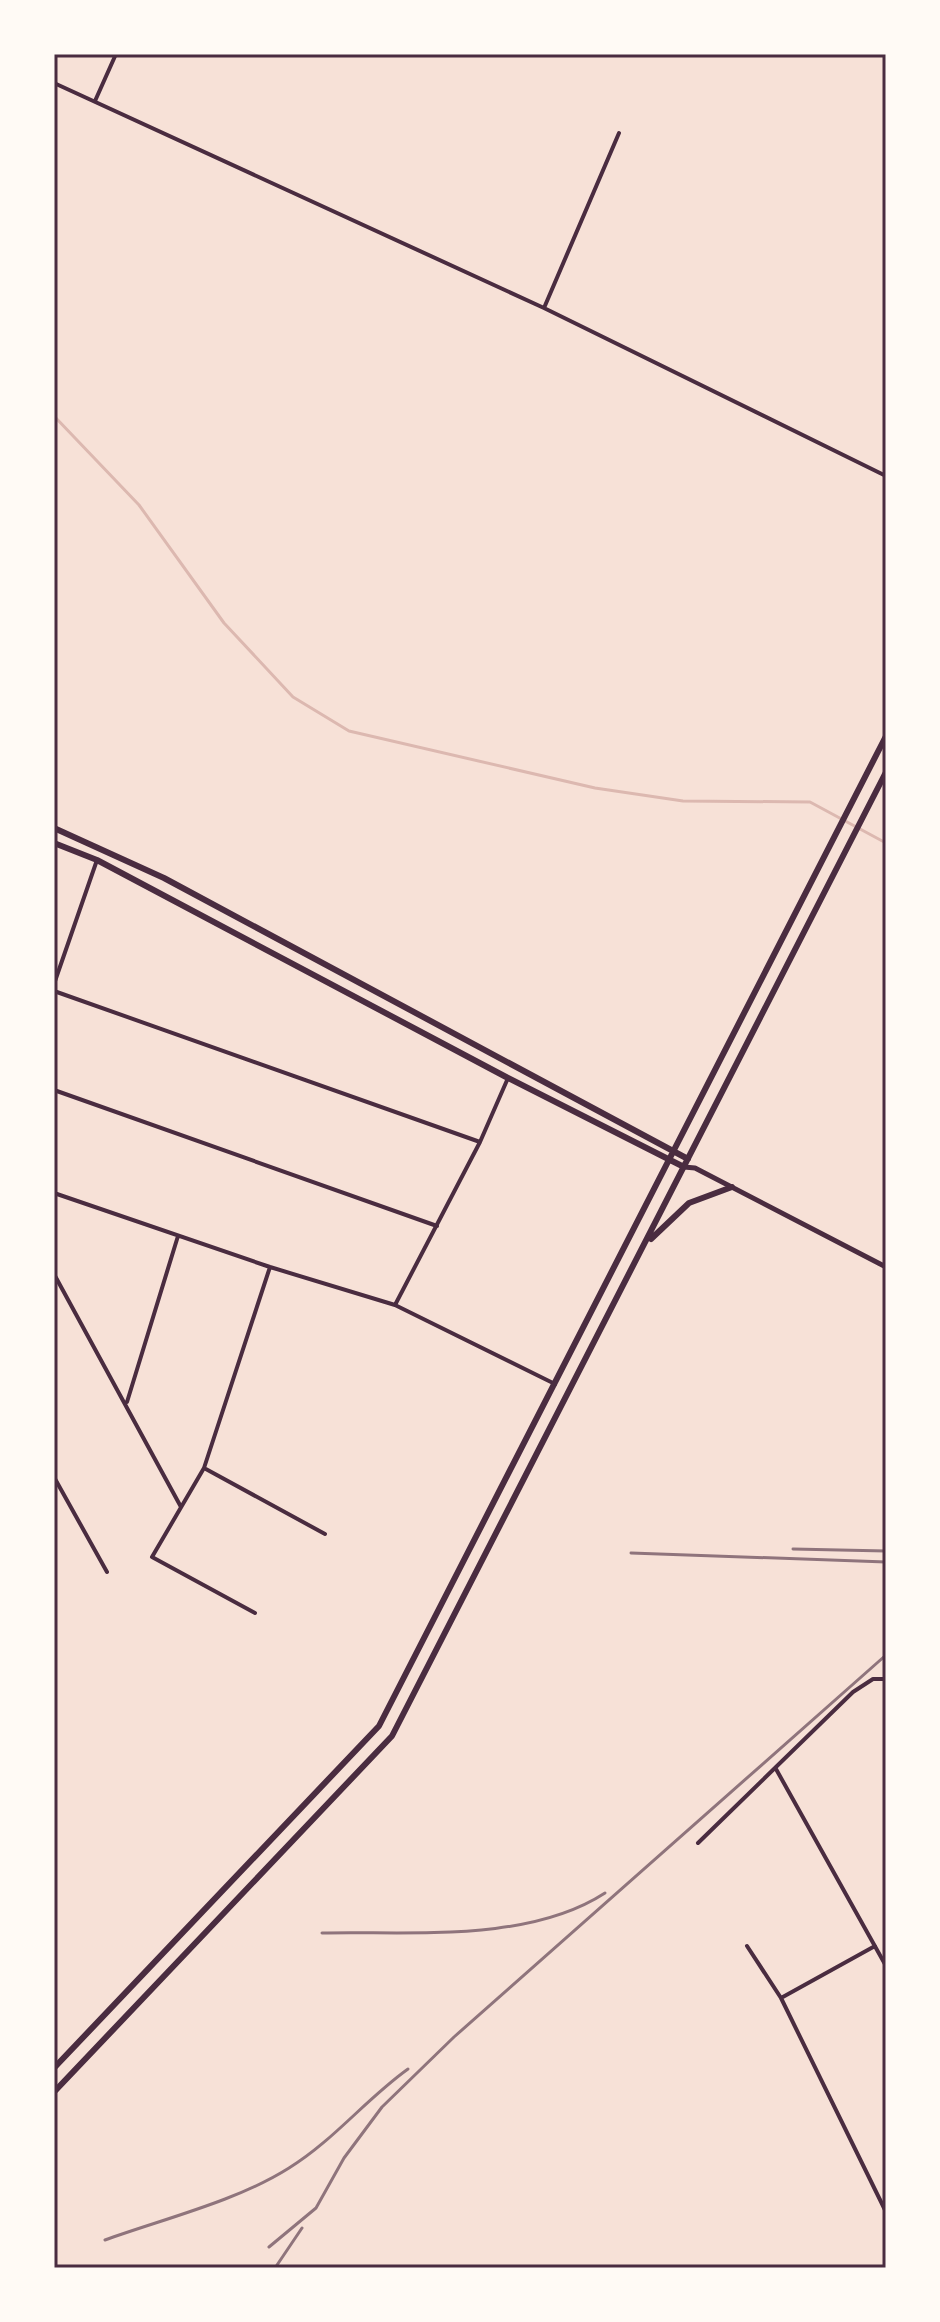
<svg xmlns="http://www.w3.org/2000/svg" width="940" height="2322" font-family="Rubik,sans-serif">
<rect width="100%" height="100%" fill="#f7e1d7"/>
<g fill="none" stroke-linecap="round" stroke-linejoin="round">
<path stroke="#dcb8b0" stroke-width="3" d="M 54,416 L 139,505 L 224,623 L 293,697 L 349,731 L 595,788 L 683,801 L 810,802 L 886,843"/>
<path stroke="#4a2c40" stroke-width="4" d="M 54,83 L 544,308 L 886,476
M 95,101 L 116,54
M 544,308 L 619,133
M 54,984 L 97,860
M 54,991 L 480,1142
M 54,1090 L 437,1226
M 54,1193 L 270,1267 L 395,1305 L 555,1384
M 54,1274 L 181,1507
M 395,1305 L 480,1142 L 508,1078
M 127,1402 L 178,1236
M 204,1468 L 325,1534
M 54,1477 L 107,1572
M 255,1613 L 152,1557 L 204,1468 L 270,1267
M 886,1718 L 886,1758
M 776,1769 L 886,1966
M 698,1843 L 853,1692 L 873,1679 L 886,1679
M 747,1946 L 781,1998 L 886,2212
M 781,1998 L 875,1946"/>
<path stroke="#4a2c40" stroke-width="5" d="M 684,1167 L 695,1168 L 886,1267"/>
<path stroke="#4a2c40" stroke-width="6" d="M 54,828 L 164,878 L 688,1159
M 54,843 L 97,860 L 508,1078 L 684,1167
M 651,1239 L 689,1203 L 732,1187
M 54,2068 L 379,1726 L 886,736
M 54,2092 L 392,1736 L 886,772"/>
<path stroke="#8f747c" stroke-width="3" d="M 793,1549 L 886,1551
M 631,1553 L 886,1562
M 322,1933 C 411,1931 528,1943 605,1893
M 105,2240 C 163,2219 237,2201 289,2168 C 333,2141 366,2099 408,2069
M 269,2247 L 316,2208 L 344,2158 L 382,2107 L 454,2037 L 886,1655
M 275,2268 L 302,2228"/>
</g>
<rect width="940" height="2322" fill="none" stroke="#fffaf5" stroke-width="112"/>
<rect x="56" y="56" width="828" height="2210" fill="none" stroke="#4a2c40" stroke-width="3"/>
</svg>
